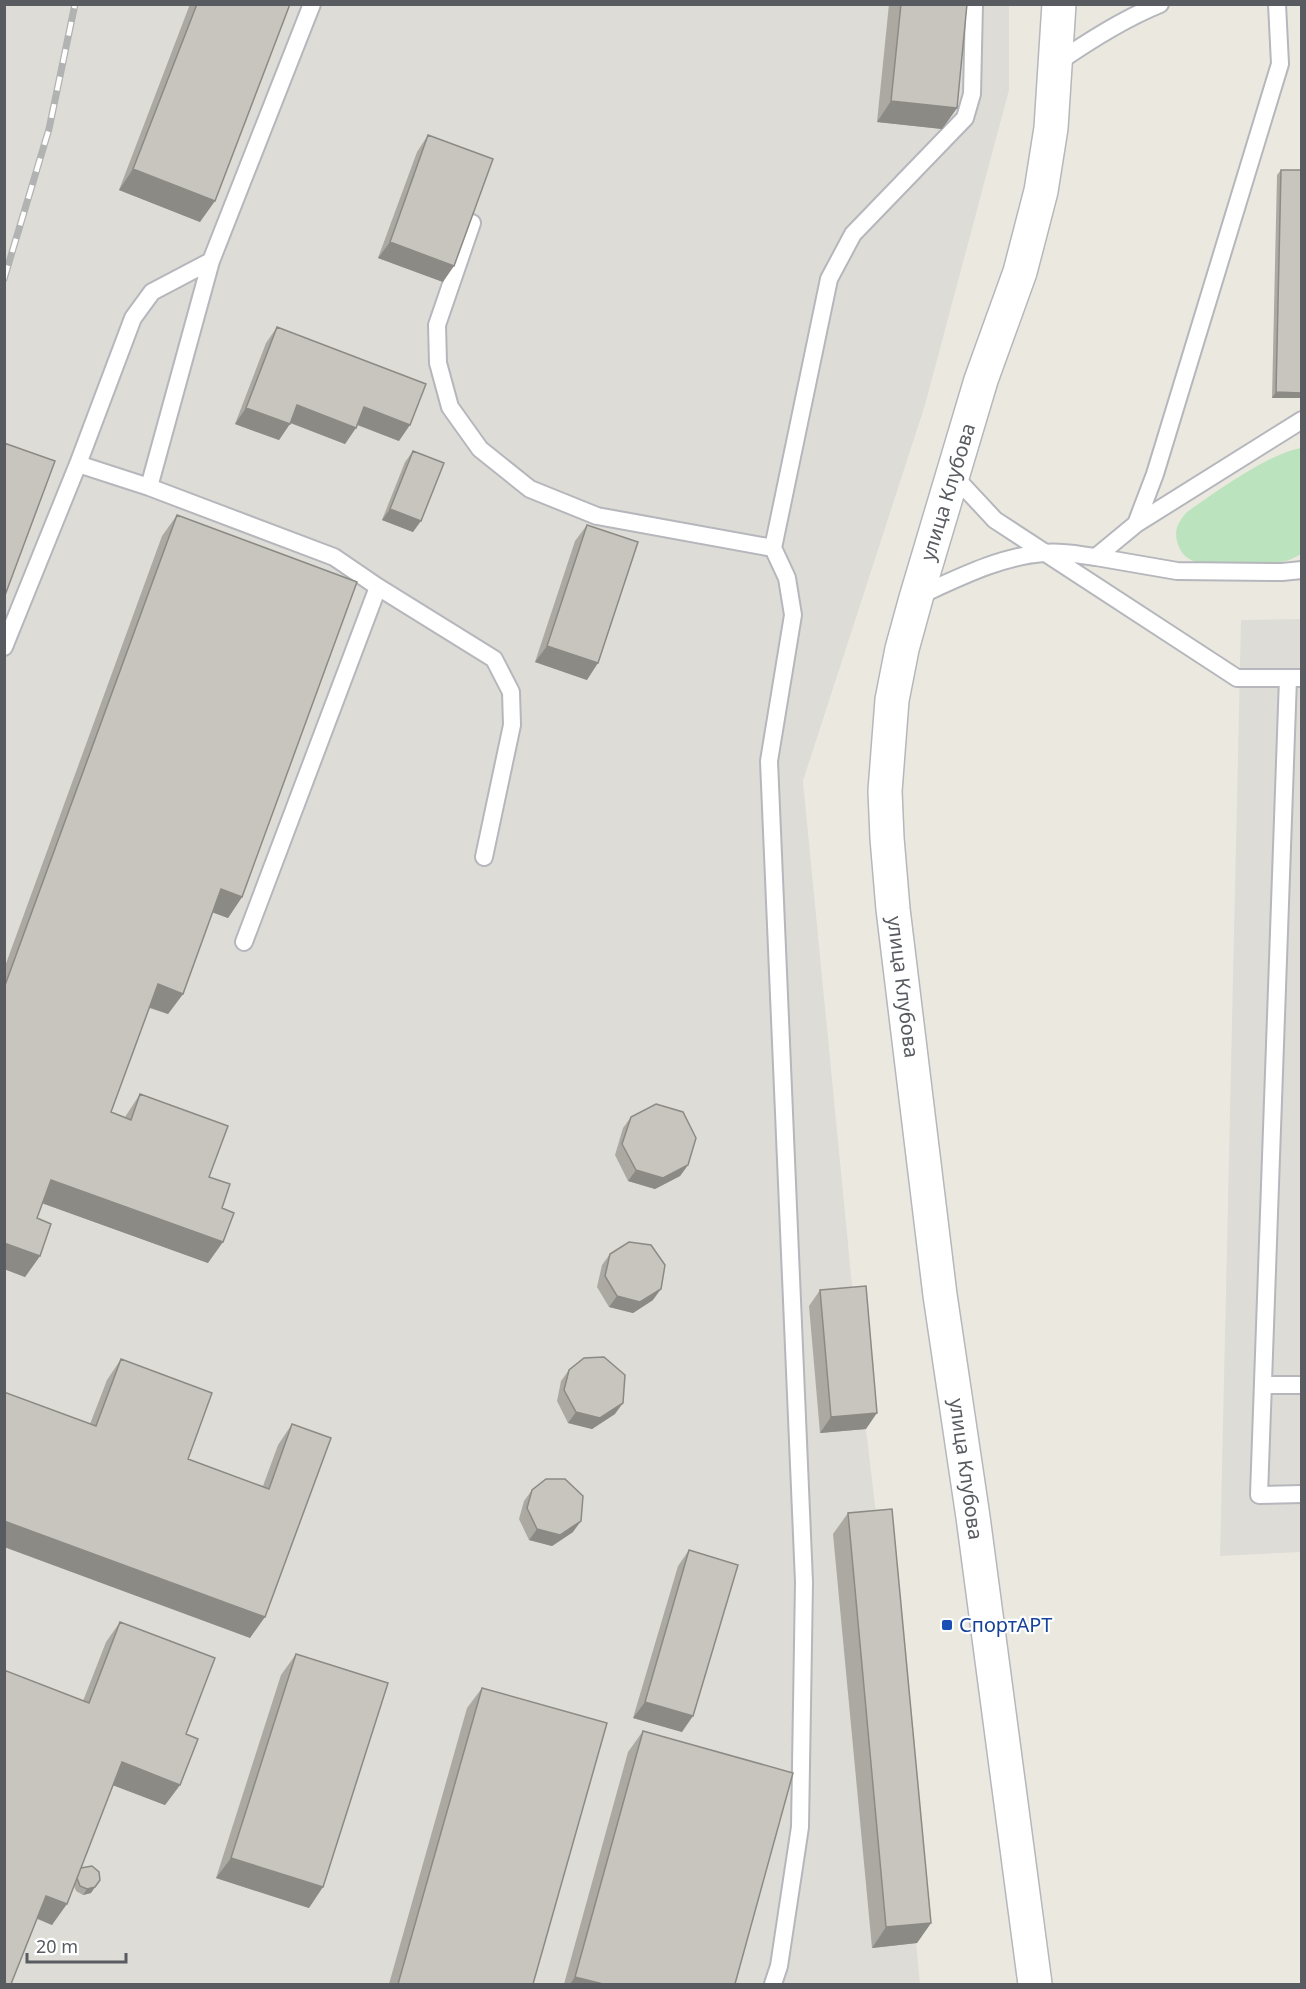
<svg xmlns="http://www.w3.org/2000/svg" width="1306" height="1989" font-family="'Noto Sans',sans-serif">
<rect width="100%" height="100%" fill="#ebe9df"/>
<path fill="#dedcd7" d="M 5,5 L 1009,5 L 1009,90 L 925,405 L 803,781 L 866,1429 L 878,1530 L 920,1984 L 5,1984 Z
M 1301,619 L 1301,1552 L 1220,1556 L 1241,620 Z"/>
<path fill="#bbe3bd" d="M 1301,448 L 1301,554 C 1294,558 1288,561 1280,562 C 1267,565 1201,565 1191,560 C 1183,556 1179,549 1177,541 C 1174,529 1179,521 1187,512 C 1216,492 1268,454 1301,448 Z"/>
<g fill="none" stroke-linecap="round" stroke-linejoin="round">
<g stroke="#b5b7bc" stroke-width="20">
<path id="lane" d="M 312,4 L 211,261 L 149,487 L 334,557 L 378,587 L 494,659 L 511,692 L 512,725 L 484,857
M 1057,63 C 1090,40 1123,19 1160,4
M 472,223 L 437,325 L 438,363 L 450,407 L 480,449 L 530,489 L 597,516 L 773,548
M 78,464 L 149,487
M 953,475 L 995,520 L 1237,678 L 1302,678
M 1136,524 L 1302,420
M 1096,557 L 1177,571 L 1282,572 L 1302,570
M 916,597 C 956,579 1000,556 1044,553 C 1061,551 1079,555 1096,557 L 1136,524 L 1155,474 L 1280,64 L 1277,4
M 4,647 L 78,464 L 133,318 L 152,292 L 211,261
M 1288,678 L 1259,1495 L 1302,1494
M 244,942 L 378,587
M 1263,1385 L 1302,1385
M 773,1984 L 779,1966 L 800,1827 L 804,1582 L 769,761 L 793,615 L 787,578 L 773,548 L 829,279 L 853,234 L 965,118 L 972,94 L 974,4"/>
</g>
<g stroke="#b5b7bc" stroke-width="36">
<path id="street" d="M 1035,1984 L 973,1517 L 940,1295 L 893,909 L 887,838 L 885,791 L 892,700 L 902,649 L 916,598 L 981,380 L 1020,272 L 1041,191 L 1051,128 L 1059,4"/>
</g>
<use href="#lane" stroke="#fff" stroke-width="16"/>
<use href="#street" stroke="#fff" stroke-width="33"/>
<g stroke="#b1b2b2" stroke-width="7">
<path id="rail" d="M 4,279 L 49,129 L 75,4"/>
</g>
<use href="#rail" stroke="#fff" stroke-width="4.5" stroke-dasharray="14" stroke-linecap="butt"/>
</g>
<path fill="#aca9a3" d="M 190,4 L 290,4 L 200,222 L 119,190 Z
M 889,4 L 967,4 L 957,108 L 942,129 L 877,122 Z
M 428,135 L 443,282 L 378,258 L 417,152 Z
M 1281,170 L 1302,170 L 1302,398 L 1272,398 L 1277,175 Z
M 277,327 L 399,441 L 357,425 L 345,444 L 290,423 L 279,440 L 235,424 L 266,343 Z
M 413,451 L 413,532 L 382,520 L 405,462 Z
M 177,515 L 242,897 L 228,918 L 212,912 L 183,994 L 168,1014 L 149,1008 L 111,1112 L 125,1117 L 140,1094 L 209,1177 L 222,1208 L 208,1263 L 42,1203 L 37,1218 L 40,1256 L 25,1277 L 4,1269 L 4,969 L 162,536 Z
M 587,525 L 587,680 L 535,662 L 575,541 Z
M 631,1117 L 688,1165 L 680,1176 L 655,1189 L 628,1181 L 615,1155 L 623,1128 Z
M 610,1254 L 653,1300 L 633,1313 L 609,1307 L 597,1287 L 602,1265 Z
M 820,1290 L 866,1429 L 820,1433 L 809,1306 Z
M 121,1359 L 188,1459 L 263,1486 L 278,1445 L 292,1424 L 250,1638 L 90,1424 L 107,1380 Z
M 569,1370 L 615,1414 L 592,1429 L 568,1423 L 557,1401 L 561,1381 Z
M 532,1490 L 573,1532 L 552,1546 L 529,1540 L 519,1519 L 524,1501 Z
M 848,1513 L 931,1923 L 917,1943 L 872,1948 L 833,1534 Z
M 689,1550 L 682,1732 L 633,1718 L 678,1566 Z
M 120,1622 L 186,1734 L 180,1785 L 165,1805 L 113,1785 L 80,1870 L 91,1893 L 83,1895 L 76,1891 L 74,1886 L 52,1925 L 37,1919 L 83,1701 L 106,1642 Z
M 296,1654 L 309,1908 L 216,1878 L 281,1675 Z
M 482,1688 L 533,1984 L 389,1984 L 467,1708 Z
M 643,1731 L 735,1984 L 564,1984 L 628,1752 Z"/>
<path fill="#8c8a85" d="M 891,101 L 957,108 L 942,129 L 877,122 Z
M 133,169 L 215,201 L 200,222 L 119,190 Z
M 390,242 L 454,266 L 443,282 L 378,258 Z
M 1276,392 L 1302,393 L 1302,398 L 1272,398 Z
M 297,405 L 356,428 L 345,444 L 286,421 Z
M 364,407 L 410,425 L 399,441 L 353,423 Z
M 246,408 L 290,424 L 279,440 L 235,424 Z
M 390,509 L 421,521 L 413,532 L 382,520 Z
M 547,646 L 598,663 L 587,680 L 535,662 Z
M 221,889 L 242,897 L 228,918 L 206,910 Z
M 158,984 L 183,994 L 168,1014 L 143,1005 Z
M 688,1165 L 680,1176 L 655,1189 L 628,1181 L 636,1170 Z
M 51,1180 L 223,1242 L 208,1263 L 36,1201 Z
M 4,1243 L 40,1256 L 25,1277 L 4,1269 Z
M 661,1289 L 653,1300 L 633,1313 L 609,1307 L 617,1296 Z
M 623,1403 L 615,1414 L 592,1429 L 568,1423 L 576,1412 Z
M 877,1413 L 866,1429 L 820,1433 L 831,1417 Z
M 4,1521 L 265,1617 L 250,1638 L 4,1547 Z
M 581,1521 L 573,1532 L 552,1546 L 529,1540 L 537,1529 Z
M 645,1702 L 693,1716 L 682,1732 L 633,1718 Z
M 122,1762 L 180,1785 L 165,1805 L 107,1783 Z
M 231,1858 L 323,1887 L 309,1908 L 216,1878 Z
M 100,1880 L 91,1893 L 83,1895 L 87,1889 Z
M 46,1896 L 67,1904 L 52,1925 L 32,1916 Z
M 931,1923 L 917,1943 L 872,1948 L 886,1927 Z
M 575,1977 L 603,1984 L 570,1984 Z"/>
<path fill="#c8c5be" stroke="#8c8a85" stroke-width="1.5" d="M 197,4 L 290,4 L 215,201 L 133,169 Z
M 901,4 L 967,4 L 957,108 L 891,101 Z
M 428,135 L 493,159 L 454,266 L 390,242 Z
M 1281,170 L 1302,170 L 1302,393 L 1276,392 Z
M 277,327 L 426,384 L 410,425 L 364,407 L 356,428 L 297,405 L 290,424 L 246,408 Z
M 4,443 L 55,461 L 4,598 Z
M 413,451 L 444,463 L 421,521 L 390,509 Z
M 177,515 L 357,582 L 242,897 L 221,889 L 183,994 L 158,984 L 111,1112 L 131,1120 L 140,1094 L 228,1126 L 209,1177 L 230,1184 L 222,1208 L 234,1213 L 223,1242 L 51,1180 L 37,1218 L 51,1224 L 40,1256 L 4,1243 L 4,988 Z
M 587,525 L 638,542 L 598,663 L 547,646 Z
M 656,1104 L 683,1112 L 696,1138 L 688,1165 L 663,1178 L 636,1170 L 622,1144 L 631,1117 Z
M 629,1242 L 651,1245 L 665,1265 L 661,1289 L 640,1302 L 617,1296 L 605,1276 L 610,1254 Z
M 866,1286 L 877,1413 L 831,1417 L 820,1290 Z
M 604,1357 L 625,1375 L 623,1403 L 600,1418 L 576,1412 L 564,1390 L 569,1370 L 584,1358 Z
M 121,1359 L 212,1393 L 188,1459 L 269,1489 L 292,1424 L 331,1438 L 265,1617 L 4,1521 L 4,1392 L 96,1426 Z
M 546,1479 L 565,1479 L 583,1496 L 581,1521 L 560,1535 L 537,1529 L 527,1508 L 532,1490 Z
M 892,1509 L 931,1923 L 886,1927 L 848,1513 Z
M 689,1550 L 738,1565 L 693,1716 L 645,1702 Z
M 120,1622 L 215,1658 L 186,1734 L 198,1739 L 180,1785 L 122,1762 L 67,1904 L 46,1896 L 11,1984 L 4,1984 L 4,1670 L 89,1703 Z
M 296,1654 L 388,1683 L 323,1887 L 231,1858 Z
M 482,1688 L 607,1723 L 533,1984 L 398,1984 Z
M 643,1731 L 793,1773 L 735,1984 L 603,1984 L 575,1977 Z
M 92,1866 L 99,1872 L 100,1880 L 95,1887 L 87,1889 L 80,1886 L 77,1878 L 81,1868 Z"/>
<rect fill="#1a4fb4" stroke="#fff" stroke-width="2" x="941" y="1619" width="12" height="12" rx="3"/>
<g text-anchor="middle" stroke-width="4.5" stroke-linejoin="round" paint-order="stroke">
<g font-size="20" fill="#585b60" stroke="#fff">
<text transform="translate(948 492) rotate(-73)" y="7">улица Клубова</text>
<text transform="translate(903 987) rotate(83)" y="7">улица Клубова</text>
<text transform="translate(966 1469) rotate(82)" y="7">улица Клубова</text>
</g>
<g font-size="20" fill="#164399" stroke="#fff" text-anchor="start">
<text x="959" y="1632">СпортАРТ</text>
</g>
</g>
<rect width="1306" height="1989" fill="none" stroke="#585b60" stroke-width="12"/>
<path d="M27 1953v9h99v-9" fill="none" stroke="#585b60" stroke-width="3"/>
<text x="36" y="1953" font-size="18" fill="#585b60" stroke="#ffffff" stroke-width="4.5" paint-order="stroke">20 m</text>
</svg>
